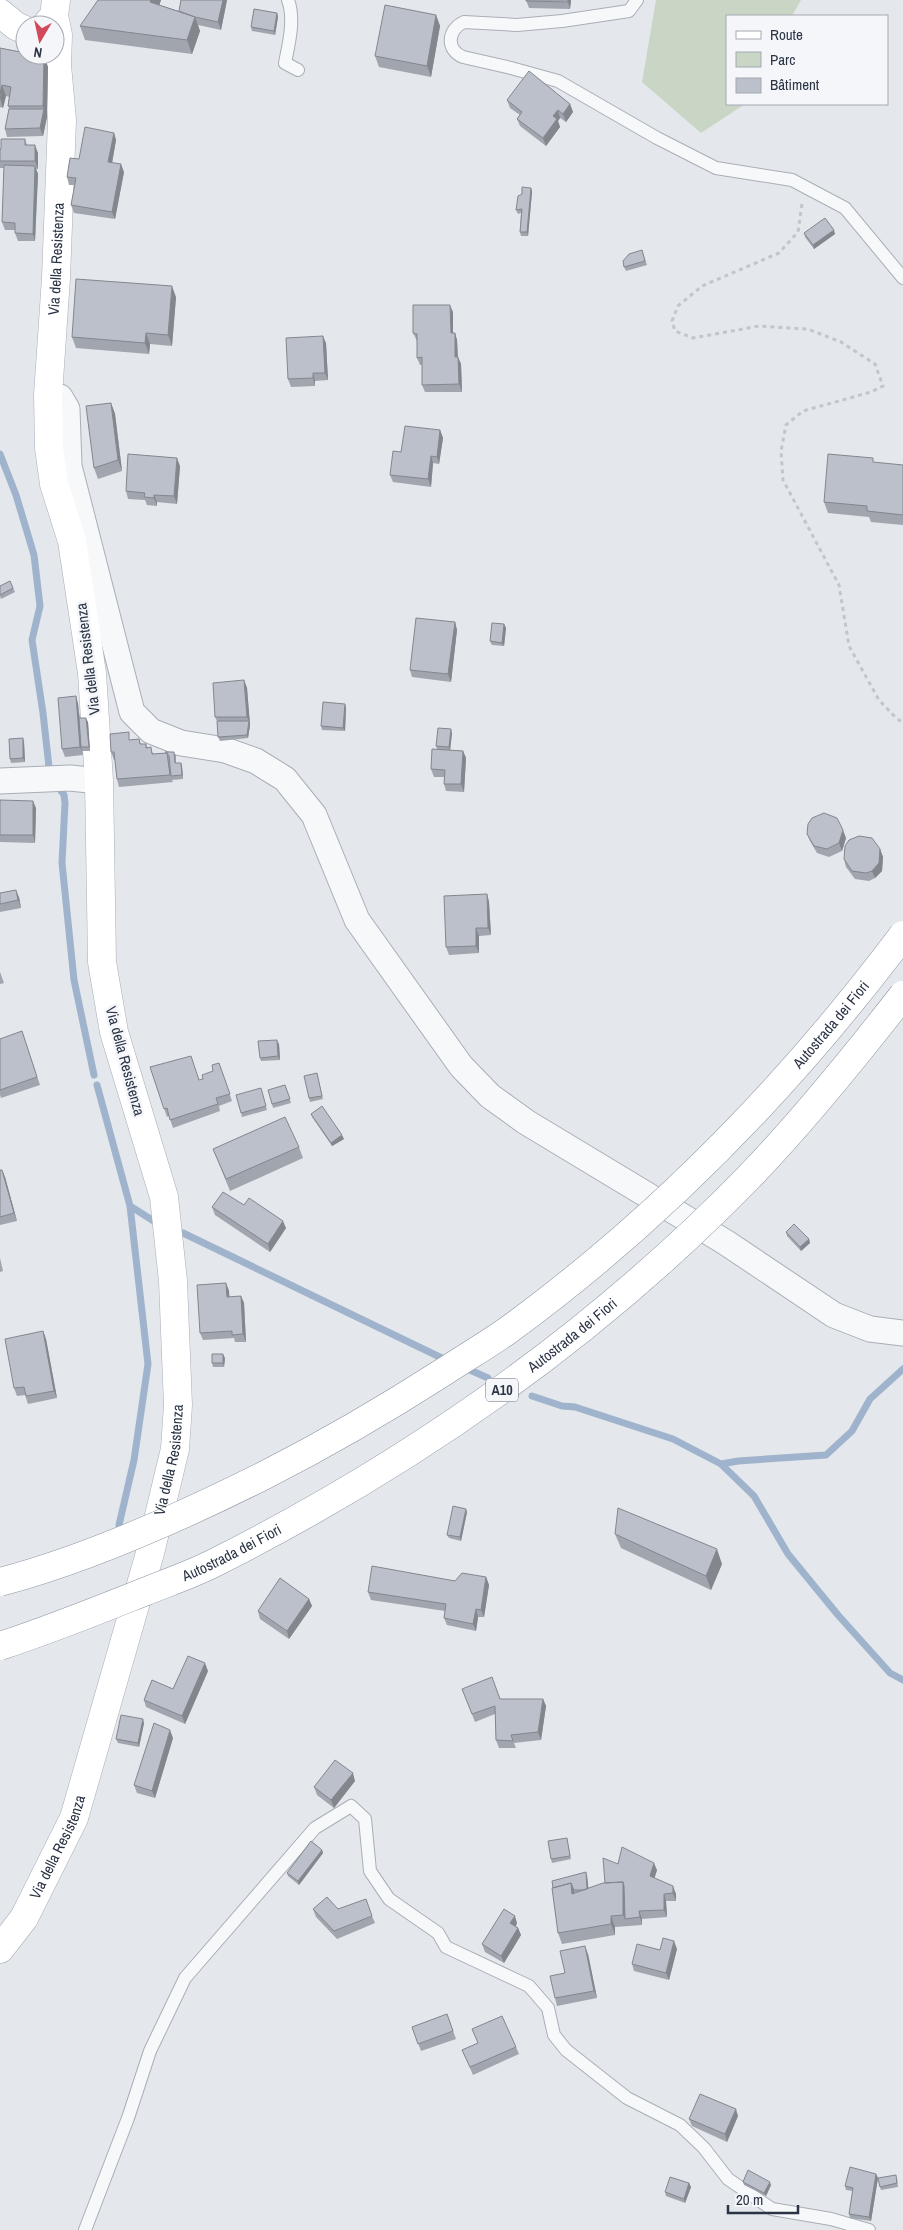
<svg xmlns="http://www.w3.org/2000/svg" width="903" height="2230" font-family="'Archivo Narrow',sans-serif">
<rect width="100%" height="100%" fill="#e4e7ec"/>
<path fill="#c9d6c5" d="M 656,0 L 801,0 L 792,16 L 727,16 L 727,104 L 745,104 L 701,133 L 642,82 Z"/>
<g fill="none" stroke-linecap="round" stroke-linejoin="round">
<path stroke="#9fb4cc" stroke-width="7" d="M 0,454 L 16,495 L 34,555 L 40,606 L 32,640 L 43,713 L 50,776
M 56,784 L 64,795 L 65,803 L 62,863 L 74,980 L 94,1075
M 97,1085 L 130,1206 L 148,1364 L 134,1460 L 119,1525
M 130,1206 L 160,1225
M 183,1233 L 448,1361
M 463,1367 L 488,1378
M 532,1396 L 562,1406 L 575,1407 L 673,1439 L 721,1464 L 754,1496 L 788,1554 L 838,1615 L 890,1673 L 903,1680
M 721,1464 L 738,1461 L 826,1455 L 852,1431 L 870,1399 L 903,1369"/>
<g stroke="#a9aeb7" stroke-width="14">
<path id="lane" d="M 288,0 C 295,19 289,43 285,63 L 298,70
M 637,0 L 629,11 L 562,21 L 517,25 L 464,22 C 447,30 446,50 463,57 L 511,68 L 558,81 L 657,138 L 716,168 L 792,180 L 845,208 L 903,278
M 85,2230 L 128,2118 L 150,2051 L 185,1978 L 315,1828 L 351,1806 L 365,1819 L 370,1871 L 389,1899 L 438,1933 L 446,1947 L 529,1986 L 548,2008 L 554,2035 L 566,2050 L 627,2098 L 680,2125 L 704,2148 L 728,2179 L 772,2209 L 831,2219 L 869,2230"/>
</g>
<g stroke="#a9aeb7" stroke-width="27">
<path id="street" d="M 48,395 L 60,397 L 67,409 L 69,466 L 132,712 L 151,731 L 181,743 L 225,750 L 256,761 L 285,779 L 314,815 L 357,920 L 461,1066 L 490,1096 L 526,1122 L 725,1242 L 834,1315 L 870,1329 L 903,1333
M 0,781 L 70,778 L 99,781"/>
</g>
<g stroke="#a9aeb7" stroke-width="29">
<g id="secondary">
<path id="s1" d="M 0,1949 L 24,1918 L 74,1818 L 150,1553 L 175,1449 L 178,1405 L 173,1281 L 164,1197 L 114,1032 L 102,962 L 99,781 L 92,673 L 72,541 L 54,484 L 49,448 L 48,395 L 56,278 L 62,120 L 57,65 L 58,35 L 54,16"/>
</g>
</g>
<g stroke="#a3abb8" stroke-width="29">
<path id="primary" d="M 0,13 L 16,26 L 25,30
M 46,25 L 54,16 L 56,0"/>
</g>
<path stroke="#c2c5cb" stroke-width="3" stroke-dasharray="4 4" stroke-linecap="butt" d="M 802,204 L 798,232 L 779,253 L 702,286 L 678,306 L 672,321 L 675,331 L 693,338 L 759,326 L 808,329 L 841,342 L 875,364 L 883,386 L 871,392 L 803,411 L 786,425 L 781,451 L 783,480 L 839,585 L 849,646 L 879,700 L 897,719 L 903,722"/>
<use href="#lane" stroke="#f7f8fa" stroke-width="12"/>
<use href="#street" stroke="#f7f8fa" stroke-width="25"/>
<use href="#secondary" stroke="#fff" stroke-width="28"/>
<use href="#primary" stroke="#fff" stroke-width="28"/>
<g stroke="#8b94a3" stroke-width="29" stroke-linecap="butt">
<g id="highway-bridge">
<path id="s2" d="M 0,1582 C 88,1559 181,1517 263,1476 C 326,1444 386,1409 445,1371 C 465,1358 487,1345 507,1331 C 658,1221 791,1084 903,935"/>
<path id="s3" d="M 0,1646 C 49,1630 96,1611 144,1592 C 166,1583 190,1575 212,1564 C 411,1464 593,1337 749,1177 C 804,1120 854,1058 903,995"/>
</g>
</g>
<use href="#highway-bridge" stroke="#fff" stroke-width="28"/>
</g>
<path fill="#a1a5ae" d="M 161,0 L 159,5 L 179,11 L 181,0 L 227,0 L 221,30 L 198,25 L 200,31 L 192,54 L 85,40 L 80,26 Z
M 526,0 L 571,0 L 570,9 L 529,8 Z
M 277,13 L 278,17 L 275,35 L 252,31 L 251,27 Z
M 436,15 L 440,26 L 431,77 L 379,67 L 375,56 Z
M 0,48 L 44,56 L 48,67 L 47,117 L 43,136 L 7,137 L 5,129 L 9,109 L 8,106 L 9,97 L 6,96 L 3,108 L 0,107 Z
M 507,100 L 570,104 L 573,112 L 566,122 L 560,118 L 558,121 L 560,127 L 546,146 L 520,126 L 517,119 L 520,115 L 510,108 Z
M 114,133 L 116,140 L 112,163 L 124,172 L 115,219 L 74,213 L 71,205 L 75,185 L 69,185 L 67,177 L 79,159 Z
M 25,139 L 27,145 L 38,153 L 38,169 L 36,169 L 38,174 L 35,241 L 18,241 L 15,233 L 15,230 L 5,230 L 2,222 L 4,168 L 0,168 L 0,149 Z
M 531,188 L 532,192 L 528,236 L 521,236 L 520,232 L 521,213 L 518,214 L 516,210 L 522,194 Z
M 804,233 L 835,234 L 814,249 L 805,237 Z
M 642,250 L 647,265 L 626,271 L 624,267 Z
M 176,297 L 172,346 L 150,344 L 149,354 L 76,348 L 72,337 Z
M 453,312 L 453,333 L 455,333 L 457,340 L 458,357 L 461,364 L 462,392 L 425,392 L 422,385 L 422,365 L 420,365 L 417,358 L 417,341 L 413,333 Z
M 326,343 L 328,380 L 315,381 L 315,386 L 291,387 L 288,379 Z
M 111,403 L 115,414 L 122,471 L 98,479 L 94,468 Z
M 440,430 L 443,438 L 439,464 L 433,463 L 431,487 L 393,482 L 390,475 L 401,452 Z
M 875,463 L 903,465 L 903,525 L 871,522 L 869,517 L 828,513 L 824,502 Z
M 180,466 L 177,504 L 157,502 L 157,506 L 147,505 L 145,500 L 128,499 L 126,491 Z
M 10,581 L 15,592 L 1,599 L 0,596 L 0,586 Z
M 455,622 L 457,630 L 451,682 L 412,677 L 410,670 Z
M 504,624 L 506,628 L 504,646 L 492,645 L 490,641 Z
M 244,680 L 247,688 L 250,725 L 248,738 L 220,741 L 218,737 L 217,721 L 215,717 Z
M 76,696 L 78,704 L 80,718 L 88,722 L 90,751 L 82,751 L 83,755 L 65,757 L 62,749 Z
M 345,704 L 346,708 L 345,731 L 322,730 L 321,726 Z
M 452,733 L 450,750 L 463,751 L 466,758 L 464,792 L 446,791 L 444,784 L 444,777 L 434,777 L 431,769 L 437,749 L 436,746 Z
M 139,739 L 141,744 L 146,744 L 147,747 L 154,754 L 176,755 L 176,763 L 181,763 L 182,766 L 183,779 L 172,780 L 173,782 L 119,787 L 117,779 L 115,760 L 114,760 L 111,752 L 132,740 Z
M 24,742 L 25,762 L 11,763 L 10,759 Z
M 0,800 L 36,808 L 35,843 L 0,842 Z
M 807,834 L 846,838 L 842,851 L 829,857 L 817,853 L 810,841 Z
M 880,849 L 883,857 L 882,871 L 875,878 L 869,881 L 855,879 L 846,867 L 844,859 Z
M 0,893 L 19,897 L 21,908 L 0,912 Z
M 487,894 L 489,902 L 491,935 L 479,936 L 479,953 L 449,955 L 446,947 Z
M 0,972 L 4,983 L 0,984 Z
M 22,1031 L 40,1085 L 1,1098 L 0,1095 L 0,1039 Z
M 279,1044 L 280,1060 L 261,1061 L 260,1058 Z
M 219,1063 L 232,1101 L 219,1106 L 220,1111 L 173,1128 L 169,1116 L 167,1117 L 150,1067 L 199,1080 L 203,1079 L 213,1071 Z
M 317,1073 L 323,1099 L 310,1102 L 309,1098 Z
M 285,1085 L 291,1103 L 273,1108 L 272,1104 Z
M 262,1092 L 267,1110 L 242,1117 L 241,1113 Z
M 311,1114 L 344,1139 L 332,1146 L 312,1117 Z
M 299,1147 L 303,1158 L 230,1191 L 213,1149 Z
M 0,1170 L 2,1170 L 5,1177 L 17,1221 L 0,1225 Z
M 244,1205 L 286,1228 L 270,1252 L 215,1215 L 212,1207 Z
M 786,1232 L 809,1239 L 810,1243 L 801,1251 L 787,1236 Z
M 0,1258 L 3,1271 L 0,1272 Z
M 226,1283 L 229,1291 L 229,1297 L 241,1296 L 244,1303 L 246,1342 L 235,1342 L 234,1338 L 203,1340 L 200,1333 Z
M 43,1331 L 46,1339 L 57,1398 L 28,1404 L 25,1395 L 17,1396 L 14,1388 Z
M 225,1358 L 224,1367 L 213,1367 L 212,1363 Z
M 467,1512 L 461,1541 L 449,1538 L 447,1535 Z
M 615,1534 L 722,1564 L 711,1590 L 621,1548 Z
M 486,1577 L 489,1585 L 484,1617 L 478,1617 L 476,1631 L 447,1625 L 444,1618 L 445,1611 L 371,1600 L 368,1592 Z
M 309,1599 L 312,1606 L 289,1639 L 260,1619 L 258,1611 Z
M 208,1671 L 185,1724 L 146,1707 L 144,1700 L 173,1689 Z
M 462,1689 L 500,1699 L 543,1699 L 546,1706 L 541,1740 L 514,1743 L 516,1748 L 499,1748 L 496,1740 L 495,1714 L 475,1722 Z
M 144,1723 L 139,1747 L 118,1743 L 116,1739 Z
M 173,1738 L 155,1798 L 137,1793 L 134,1785 Z
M 355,1781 L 334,1808 L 317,1795 L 314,1787 Z
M 567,1838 L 571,1859 L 552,1863 L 551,1859 Z
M 322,1850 L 323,1853 L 299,1885 L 288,1876 L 287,1873 Z
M 618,1864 L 657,1870 L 654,1878 L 676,1894 L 676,1901 L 666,1901 L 667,1917 L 642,1919 L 642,1925 L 615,1927 L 615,1935 L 562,1944 L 558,1933 L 552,1888 L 587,1875 L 588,1888 L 605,1883 Z
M 313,1909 L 338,1909 L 372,1916 L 375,1923 L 337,1939 L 316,1917 Z
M 517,1923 L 516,1926 L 518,1928 L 521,1935 L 504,1963 L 485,1952 L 482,1944 Z
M 677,1949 L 669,1980 L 634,1971 L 632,1964 Z
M 588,1954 L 597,1998 L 557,2006 L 555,1998 L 565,1973 Z
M 447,2014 L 456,2039 L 421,2051 L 412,2027 Z
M 472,2029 L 516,2047 L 519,2054 L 473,2075 L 462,2050 L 478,2043 Z
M 738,2116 L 727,2142 L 692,2126 L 689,2119 Z
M 876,2174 L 878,2178 L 871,2221 L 850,2218 L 849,2214 L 853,2191 L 846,2190 L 845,2186 Z
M 897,2179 L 898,2187 L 881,2190 L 880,2187 Z
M 743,2182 L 771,2185 L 766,2196 L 744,2185 Z
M 689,2183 L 691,2187 L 685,2203 L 666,2196 L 665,2192 Z"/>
<path fill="#83868d" d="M 151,0 L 161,0 L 156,16 L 150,2 Z
M 223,0 L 227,0 L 221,30 L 218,22 Z
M 568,0 L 571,0 L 570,9 L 568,2 Z
M 277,13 L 278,17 L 275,35 L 274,31 Z
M 436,15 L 440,26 L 431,77 L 427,66 Z
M 195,17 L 200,31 L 192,54 L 187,40 Z
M 44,56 L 48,67 L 47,117 L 43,136 L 40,128 L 44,109 L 43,106 Z
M 2,85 L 6,96 L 3,108 L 0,98 Z
M 570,104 L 573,112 L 566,122 L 563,114 Z
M 558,110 L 560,118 L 558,121 L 560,127 L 546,146 L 543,138 L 553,116 Z
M 114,133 L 116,140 L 111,169 L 108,162 Z
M 35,145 L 38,153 L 38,169 L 35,161 Z
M 121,164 L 124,172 L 115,219 L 112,212 Z
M 35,166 L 38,174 L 35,241 L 33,234 Z
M 531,188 L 532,192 L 528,236 L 527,232 Z
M 834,230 L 835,234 L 814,249 L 813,245 Z
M 172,286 L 176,297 L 172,346 L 168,335 Z
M 450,305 L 453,312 L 453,341 L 451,333 Z
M 146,333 L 150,344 L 149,354 L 145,343 Z
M 455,333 L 457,340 L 458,365 L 455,357 Z
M 323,336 L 326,343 L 328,380 L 325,373 Z
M 458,357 L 461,364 L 462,392 L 459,384 Z
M 313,373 L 315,381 L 315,386 L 313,378 Z
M 111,403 L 115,414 L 122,471 L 118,460 Z
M 440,430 L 443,438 L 439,464 L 437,457 Z
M 431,456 L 433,463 L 431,487 L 428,479 Z
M 177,458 L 180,466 L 177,504 L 174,496 Z
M 154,495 L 157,502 L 157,506 L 154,498 Z
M 455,622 L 457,630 L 451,682 L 448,674 Z
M 504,624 L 506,628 L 504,646 L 502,643 Z
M 244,680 L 247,688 L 250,725 L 247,717 Z
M 76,696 L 78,704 L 82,747 L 81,747 L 83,755 L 80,747 Z
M 345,704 L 346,708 L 345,731 L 343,728 Z
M 86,718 L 88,722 L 90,751 L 89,747 Z
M 249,721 L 250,725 L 248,738 L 247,735 Z
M 451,729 L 452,733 L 450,751 L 449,747 Z
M 23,738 L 24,742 L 25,762 L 23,758 Z
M 463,751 L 466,758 L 464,792 L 461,784 Z
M 181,763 L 182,766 L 183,779 L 182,775 Z
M 33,801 L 36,808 L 35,843 L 33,835 Z
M 843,830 L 846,838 L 842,851 L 839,843 Z
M 880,849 L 883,857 L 882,871 L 875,878 L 872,871 Z
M 16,890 L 19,897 L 21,908 L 18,900 Z
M 487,894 L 489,902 L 491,935 L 488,928 Z
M 476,928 L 479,936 L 479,953 L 476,946 Z
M 277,1040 L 279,1044 L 280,1060 L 278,1056 Z
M 342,1135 L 344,1139 L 332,1146 L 331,1143 Z
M 2,1170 L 5,1177 L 17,1221 L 14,1213 Z
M 283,1221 L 286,1228 L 270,1252 L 268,1244 Z
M 809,1239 L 810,1243 L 801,1251 L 800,1247 Z
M 226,1283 L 229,1291 L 230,1304 L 227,1297 Z
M 241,1296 L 244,1303 L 246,1342 L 243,1334 Z
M 43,1331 L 46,1339 L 57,1398 L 54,1391 Z
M 223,1354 L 225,1358 L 224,1367 L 223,1363 Z
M 466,1509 L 467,1512 L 461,1541 L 460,1537 Z
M 717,1549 L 722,1564 L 711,1590 L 706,1576 Z
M 486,1577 L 489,1585 L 484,1617 L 481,1610 Z
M 309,1599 L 312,1606 L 289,1639 L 287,1631 Z
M 476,1609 L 478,1617 L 476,1631 L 473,1624 Z
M 205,1663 L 208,1671 L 185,1724 L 182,1716 Z
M 543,1699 L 546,1706 L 541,1740 L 538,1732 Z
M 143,1719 L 144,1723 L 139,1747 L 138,1743 Z
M 170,1730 L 173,1738 L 155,1798 L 152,1791 Z
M 353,1773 L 355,1781 L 334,1808 L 331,1800 Z
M 322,1850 L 323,1853 L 299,1885 L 298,1881 Z
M 654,1863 L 657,1870 L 653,1883 L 650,1876 Z
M 586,1872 L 587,1875 L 589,1893 L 587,1890 Z
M 623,1882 L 627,1893 L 625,1919 L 623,1915 Z
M 571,1883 L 575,1894 L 572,1894 Z
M 673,1886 L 676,1894 L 676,1901 L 673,1893 Z
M 664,1894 L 666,1901 L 667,1917 L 664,1910 Z
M 639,1911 L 642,1919 L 642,1925 L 640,1917 Z
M 515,1916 L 517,1923 L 513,1931 L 510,1923 Z
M 611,1916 L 615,1927 L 615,1935 L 611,1924 Z
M 518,1928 L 521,1935 L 504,1963 L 501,1956 Z
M 674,1941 L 677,1949 L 669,1980 L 666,1973 Z
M 585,1946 L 588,1954 L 597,1998 L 594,1991 Z
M 736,2109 L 738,2116 L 727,2142 L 725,2134 Z
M 876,2174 L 878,2178 L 871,2221 L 869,2217 Z
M 770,2182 L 771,2185 L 766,2196 L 764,2193 Z
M 689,2183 L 691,2187 L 685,2203 L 684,2199 Z"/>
<path fill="#bbc0ca" stroke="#83868d" d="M 98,0 L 151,0 L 150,2 L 195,17 L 187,40 L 80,26 Z
M 181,0 L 223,0 L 218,22 L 195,17 L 179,11 Z
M 526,0 L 568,0 L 568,2 L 526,1 Z
M 385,5 L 436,15 L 427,66 L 375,56 Z
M 254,9 L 277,13 L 274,31 L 251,27 Z
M 0,48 L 25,53 L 25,55 L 38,55 L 44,56 L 43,106 L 8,106 L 11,87 L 2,85 L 0,94 Z
M 529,71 L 570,104 L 563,114 L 558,110 L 553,116 L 557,119 L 543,138 L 517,119 L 522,112 L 507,100 Z
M 9,109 L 44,109 L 40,128 L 5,129 Z
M 85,127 L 114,133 L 108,162 L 121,164 L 112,212 L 71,205 L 76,178 L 67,177 L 70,158 L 79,159 Z
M 1,139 L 25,139 L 25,145 L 35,145 L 35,161 L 0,161 L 0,149 L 1,149 Z
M 4,165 L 35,166 L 33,234 L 15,233 L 15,223 L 2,222 Z
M 522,187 L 531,188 L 527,232 L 520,232 L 522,209 L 516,210 L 518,196 L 522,194 Z
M 825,218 L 834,230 L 813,245 L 804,233 Z
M 642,250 L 645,261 L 624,267 L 623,261 L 629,254 Z
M 76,279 L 172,286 L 168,335 L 146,333 L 145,343 L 72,337 Z
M 413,305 L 450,305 L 451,333 L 455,333 L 455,357 L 458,357 L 459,384 L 422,385 L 422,357 L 417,358 L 417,334 L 413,333 Z
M 323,336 L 325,373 L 313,373 L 313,378 L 288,379 L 286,338 Z
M 111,403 L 118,460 L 94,468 L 86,406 Z
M 405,426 L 440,430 L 437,457 L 431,456 L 428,479 L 390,475 L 393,451 L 401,452 Z
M 128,454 L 177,458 L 174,496 L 154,495 L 154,498 L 144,497 L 145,493 L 126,491 Z
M 828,454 L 873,458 L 873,462 L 903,465 L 903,515 L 867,511 L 867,506 L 824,502 Z
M 10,581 L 13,588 L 0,595 L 0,586 Z
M 416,618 L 455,622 L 448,674 L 410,670 Z
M 492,623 L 504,624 L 502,643 L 490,641 Z
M 244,680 L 247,717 L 215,717 L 213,683 Z
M 76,696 L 80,747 L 62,749 L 58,698 Z
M 323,702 L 345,704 L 343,728 L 321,726 Z
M 79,718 L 86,718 L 89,747 L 81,747 Z
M 217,721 L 249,721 L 247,735 L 218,737 Z
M 438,728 L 451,729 L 449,747 L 436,746 Z
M 129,732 L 129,740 L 139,739 L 140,744 L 146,744 L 146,748 L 151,747 L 152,754 L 167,753 L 170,775 L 117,779 L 114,752 L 111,752 L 110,734 Z
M 23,738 L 23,758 L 10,759 L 9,739 Z
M 432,749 L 463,751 L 461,784 L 444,784 L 445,770 L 431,769 Z
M 165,752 L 174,752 L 175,763 L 181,763 L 182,775 L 171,776 L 169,756 L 167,753 Z
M 0,800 L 33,801 L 33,835 L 0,835 Z
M 824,813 L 837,818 L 843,830 L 839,843 L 827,849 L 814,846 L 807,834 L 808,824 L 812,818 Z
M 859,836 L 872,838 L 880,849 L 879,863 L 872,871 L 866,873 L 852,871 L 844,859 L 845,846 L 849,840 Z
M 16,890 L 18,900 L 0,904 L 0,893 Z
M 487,894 L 488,928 L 476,928 L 476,946 L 446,947 L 444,896 Z
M 22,1031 L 37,1077 L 0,1090 L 0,1039 Z
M 277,1040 L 278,1056 L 260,1058 L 258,1041 Z
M 191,1056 L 199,1080 L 203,1079 L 202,1075 L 213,1071 L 212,1065 L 219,1063 L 230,1094 L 216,1098 L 218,1104 L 170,1120 L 167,1108 L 164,1109 L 150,1067 Z
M 317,1073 L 322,1096 L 309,1098 L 304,1076 Z
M 285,1085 L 290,1099 L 272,1104 L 268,1090 Z
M 261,1088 L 266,1106 L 241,1113 L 236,1095 Z
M 322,1106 L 342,1135 L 331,1143 L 311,1114 Z
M 285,1117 L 299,1147 L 226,1179 L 213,1149 Z
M 0,1170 L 2,1170 L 14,1213 L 0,1217 Z
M 223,1192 L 244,1205 L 249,1198 L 283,1221 L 268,1244 L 212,1207 Z
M 794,1224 L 809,1239 L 800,1247 L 786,1232 Z
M 226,1283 L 227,1297 L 241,1296 L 243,1334 L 232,1335 L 232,1331 L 200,1333 L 197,1285 Z
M 43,1331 L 54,1391 L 26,1396 L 24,1387 L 14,1388 L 5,1339 Z
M 212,1354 L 223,1354 L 223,1363 L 212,1363 Z
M 453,1506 L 466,1509 L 460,1537 L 447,1535 Z
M 618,1508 L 717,1549 L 706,1576 L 615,1534 Z
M 372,1566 L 455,1581 L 462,1573 L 486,1577 L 481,1610 L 476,1609 L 473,1624 L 444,1618 L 446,1604 L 368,1592 Z
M 280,1578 L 309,1599 L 287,1631 L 258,1611 Z
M 188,1656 L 205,1663 L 182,1716 L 144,1700 L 152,1680 L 173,1689 Z
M 492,1677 L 500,1699 L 543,1699 L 538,1732 L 511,1735 L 513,1741 L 496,1740 L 495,1706 L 472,1714 L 462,1689 Z
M 121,1715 L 143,1719 L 138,1743 L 116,1739 Z
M 154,1723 L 170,1730 L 152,1791 L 134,1785 Z
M 335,1760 L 353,1773 L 331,1800 L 314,1787 Z
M 567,1838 L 570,1856 L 551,1859 L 548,1841 Z
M 311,1841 L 322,1850 L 298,1881 L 287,1873 Z
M 622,1847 L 654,1863 L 650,1876 L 673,1886 L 673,1893 L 664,1894 L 664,1910 L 639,1911 L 640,1917 L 625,1919 L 624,1886 L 623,1882 L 605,1883 L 603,1858 L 618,1864 Z
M 586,1872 L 587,1889 L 584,1890 L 574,1890 L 571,1883 L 553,1888 L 552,1881 Z
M 623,1882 L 623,1915 L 611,1916 L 611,1924 L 558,1933 L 552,1888 L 571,1883 L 572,1894 L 603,1883 Z
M 327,1897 L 338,1909 L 366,1899 L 372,1916 L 334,1931 L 313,1909 Z
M 504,1909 L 515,1916 L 510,1923 L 518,1928 L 501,1956 L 482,1944 Z
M 663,1938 L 674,1941 L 666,1973 L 632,1964 L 637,1944 L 660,1950 Z
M 585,1946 L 594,1991 L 555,1998 L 550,1976 L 565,1973 L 560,1951 Z
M 447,2014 L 453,2031 L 418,2044 L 412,2027 Z
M 502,2016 L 516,2047 L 470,2067 L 462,2050 L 478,2043 L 472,2029 Z
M 700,2094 L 736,2109 L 725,2134 L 689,2119 Z
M 850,2167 L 876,2174 L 869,2217 L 849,2214 L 853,2188 L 845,2186 Z
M 748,2170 L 770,2182 L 764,2193 L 743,2182 Z
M 896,2175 L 897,2183 L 880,2187 L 878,2178 Z
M 670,2177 L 689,2183 L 684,2199 L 665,2192 Z"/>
<g text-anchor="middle" stroke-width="5" stroke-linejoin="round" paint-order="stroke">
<rect fill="#f4f6f9" stroke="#676e7b" stroke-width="1" x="486" y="1378.5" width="32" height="23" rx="4"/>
<g font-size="14" font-weight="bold" fill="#2b3445">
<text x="502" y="1395">A10</text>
</g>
<g font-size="15" fill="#2b3445" stroke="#f4f6f9">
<text dy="5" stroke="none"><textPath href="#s1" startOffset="1738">Via della Resistenza</textPath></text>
<text transform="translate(88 659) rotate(-97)" y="5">Via della Resistenza</text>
<text dy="5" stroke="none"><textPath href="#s2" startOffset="1015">Autostrada dei Fiori</textPath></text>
<text transform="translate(125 1061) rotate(75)" y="5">Via della Resistenza</text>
<text dy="5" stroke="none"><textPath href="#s3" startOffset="655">Autostrada dei Fiori</textPath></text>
<text dy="5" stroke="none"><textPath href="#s1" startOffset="522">Via della Resistenza</textPath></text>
<text dy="5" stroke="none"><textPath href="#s3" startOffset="250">Autostrada dei Fiori</textPath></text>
<text dy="5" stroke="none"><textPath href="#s1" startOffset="118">Via della Resistenza</textPath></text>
</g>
</g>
<rect x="726" y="15" width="162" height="90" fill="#f4f6f9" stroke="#a4a8b1"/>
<rect x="736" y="31" width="25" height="8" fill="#ffffff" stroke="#a4a8b1"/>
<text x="770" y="40" font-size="15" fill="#2b3445">Route</text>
<rect x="736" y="52" width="25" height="15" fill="#c9d6c5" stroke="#a4a8b1"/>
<text x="770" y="65" font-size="15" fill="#2b3445">Parc</text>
<rect x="736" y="78" width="25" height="15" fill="#bbc0ca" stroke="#a4a8b1"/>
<text x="770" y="90" font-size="15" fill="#2b3445">Bâtiment</text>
<g transform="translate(40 40) rotate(189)"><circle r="24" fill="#f4f6f9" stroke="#a4a8b1"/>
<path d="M0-4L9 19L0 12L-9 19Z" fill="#d1495b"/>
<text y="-8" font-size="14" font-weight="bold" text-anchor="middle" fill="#2b3445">N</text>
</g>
<path d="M728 2205v8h70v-8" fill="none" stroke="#2b3445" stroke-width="2.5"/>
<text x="736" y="2205" font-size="15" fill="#2b3445" stroke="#f4f6f9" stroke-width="4" paint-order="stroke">20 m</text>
</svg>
